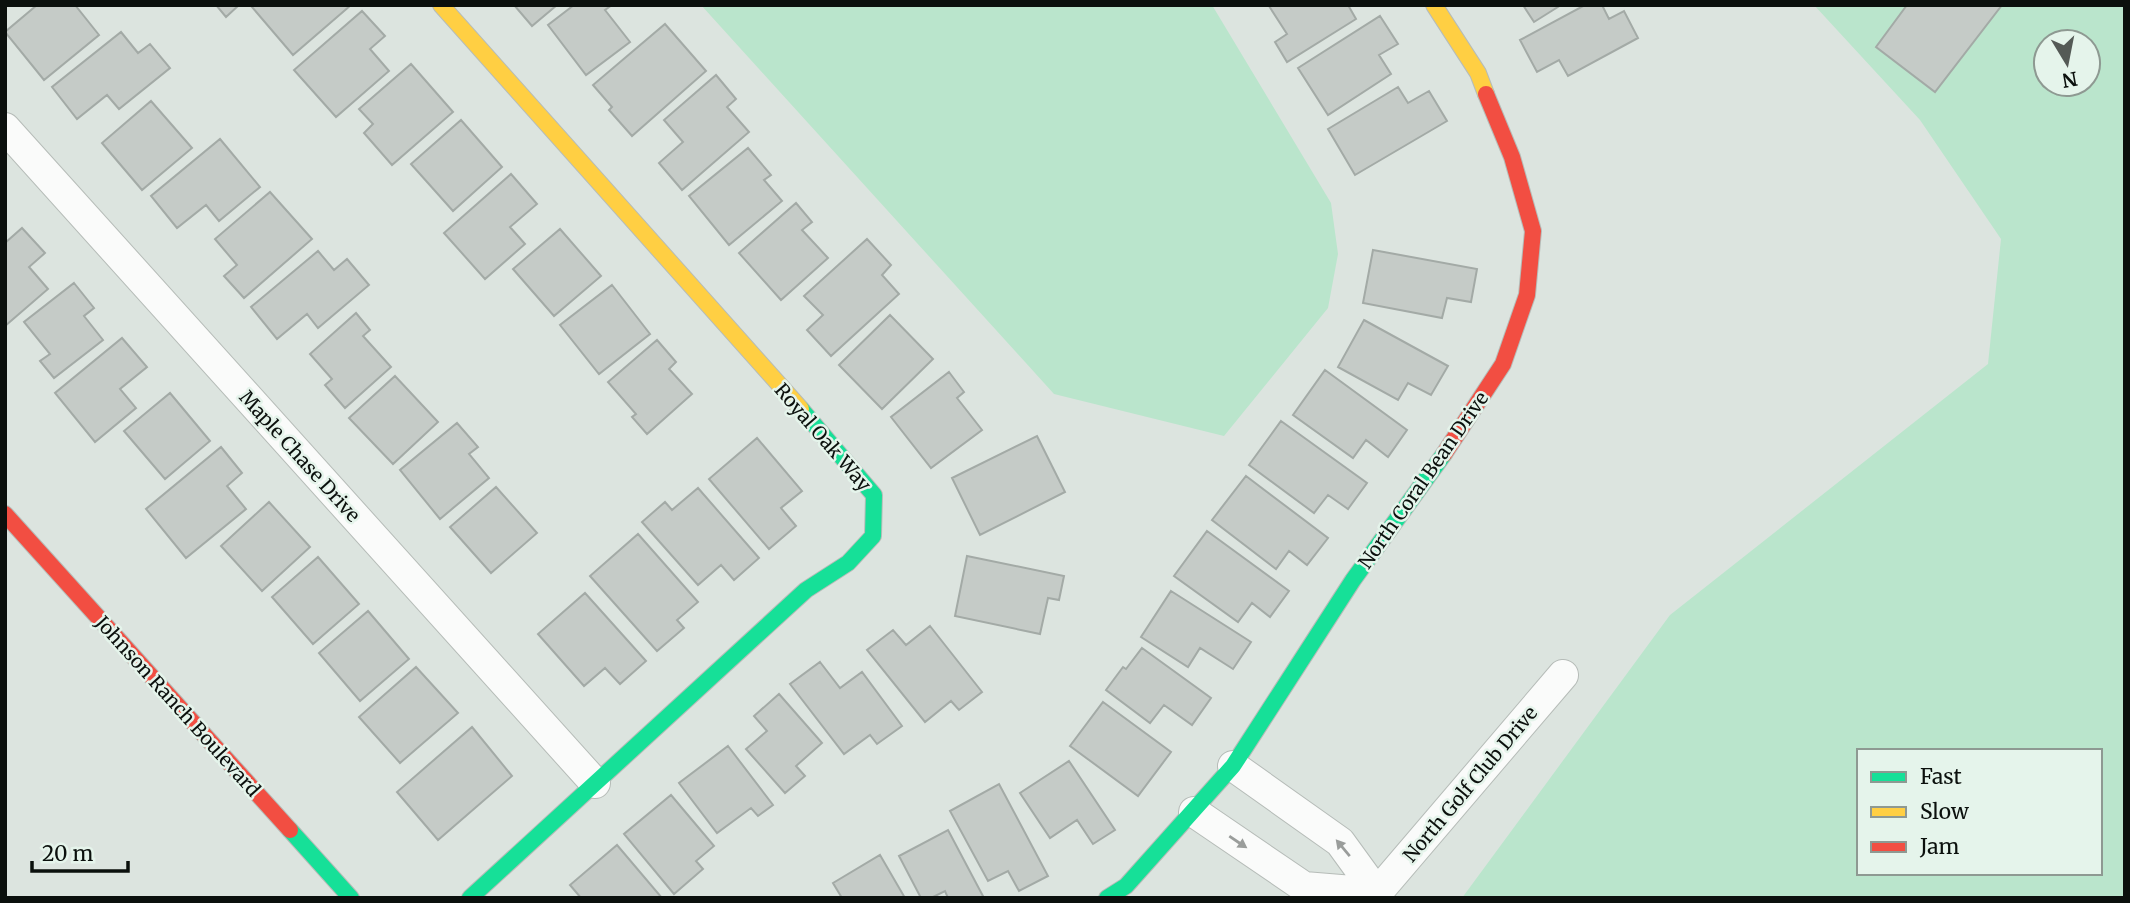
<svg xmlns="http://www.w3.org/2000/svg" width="2130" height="903" font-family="Merriweather,serif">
<rect width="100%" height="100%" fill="#dce4df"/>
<path fill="#bae5cc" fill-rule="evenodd" d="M 701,5 L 1212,5 L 1331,203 L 1338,254 L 1328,308 L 1224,436 L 1054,394 Z
M 1814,5 L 2125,5 L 2125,898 L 1462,898 L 1670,615 L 1988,364 L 2001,239 L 1920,120 ZM 2046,42 L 2088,42 L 2088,84 L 2046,84 ZM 1859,751 L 2100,751 L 2100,873 L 1859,873 Z"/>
<path fill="#c5cbc7" stroke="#a3aaa6" stroke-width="2" d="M 37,5 L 75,5 L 99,35 L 44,80 L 5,32 Z
M 216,5 L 239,5 L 226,17 Z
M 254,5 L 351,5 L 293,55 L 252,7 Z
M 514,5 L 557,5 L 532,26 Z
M 574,5 L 612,5 L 605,10 L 630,42 L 586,75 L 548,25 Z
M 1348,5 L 1356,19 L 1287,62 L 1275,42 L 1287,34 L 1269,6 Z
M 1523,5 L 1561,5 L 1534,22 Z
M 1585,5 L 1602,5 L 1609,19 L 1624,11 L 1638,38 L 1568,76 L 1559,60 L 1537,72 L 1520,40 Z
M 1907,5 L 2002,5 L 1935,92 L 1876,47 Z
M 362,11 L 385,36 L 370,49 L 389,71 L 336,117 L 294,70 Z
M 1380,16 L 1398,44 L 1379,55 L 1391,74 L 1328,115 L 1298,68 Z
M 665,24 L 706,71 L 632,136 L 609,110 L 612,107 L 593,85 Z
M 121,32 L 138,53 L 150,44 L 170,68 L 119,109 L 107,95 L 77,119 L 52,87 Z
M 411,64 L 453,112 L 392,165 L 364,133 L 373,124 L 359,109 Z
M 716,75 L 736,99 L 727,107 L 749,132 L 682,190 L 659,163 L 683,142 L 664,120 Z
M 1398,87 L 1408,103 L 1429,91 L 1447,121 L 1355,175 L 1328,129 Z
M 151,101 L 192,148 L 142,190 L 102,143 Z
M 461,120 L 502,167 L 453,211 L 411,164 Z
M 220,139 L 260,187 L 219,221 L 206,205 L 177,228 L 151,196 Z
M 748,148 L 771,175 L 764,180 L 782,201 L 729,245 L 689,196 Z
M 511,174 L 537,204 L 510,227 L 525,244 L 485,279 L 444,233 Z
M 270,192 L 312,239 L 244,298 L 224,276 L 237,265 L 215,239 Z
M 796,203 L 812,222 L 802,230 L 828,258 L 781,300 L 739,253 Z
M 22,228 L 45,253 L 29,267 L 48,289 L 5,326 L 5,243 Z
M 560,229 L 601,276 L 554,316 L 513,269 Z
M 867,239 L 891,265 L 882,275 L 899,294 L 831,356 L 807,330 L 823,315 L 804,296 Z
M 1373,250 L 1477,269 L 1471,302 L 1447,298 L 1442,318 L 1363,303 Z
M 318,251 L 334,270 L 347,259 L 369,285 L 318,328 L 307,314 L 277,339 L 251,307 Z
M 74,283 L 94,308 L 84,316 L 103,340 L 54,378 L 40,361 L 50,354 L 24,322 Z
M 612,285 L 650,334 L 599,374 L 560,325 Z
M 356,313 L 370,330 L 363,336 L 391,367 L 345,408 L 325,385 L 332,379 L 310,354 Z
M 890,315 L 933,359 L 882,409 L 839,365 Z
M 1364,320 L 1448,366 L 1431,395 L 1408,383 L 1398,400 L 1338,367 Z
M 122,338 L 147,367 L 120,389 L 136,408 L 95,442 L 55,393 Z
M 657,340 L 676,362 L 669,369 L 692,394 L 647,434 L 632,417 L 636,414 L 608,382 Z
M 1325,370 L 1407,430 L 1388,457 L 1366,440 L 1353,458 L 1293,415 Z
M 949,372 L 964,392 L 957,398 L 982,430 L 931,468 L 891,417 Z
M 395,376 L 438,422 L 393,464 L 349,418 Z
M 170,393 L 210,441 L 165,479 L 124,431 Z
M 1281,421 L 1367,483 L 1348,509 L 1328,495 L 1314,513 L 1249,465 Z
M 457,423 L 478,447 L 469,454 L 489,478 L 440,519 L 400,470 Z
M 1037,436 L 1065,492 L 980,535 L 952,478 Z
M 757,438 L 802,491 L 781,508 L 796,526 L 769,549 L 709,479 Z
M 221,447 L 242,473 L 227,486 L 246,509 L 186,558 L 146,509 Z
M 1246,476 L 1328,538 L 1307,565 L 1289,551 L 1276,569 L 1212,520 Z
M 496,487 L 537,533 L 491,573 L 450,527 Z
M 698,488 L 759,558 L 734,580 L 721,565 L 698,585 L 642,522 L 665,502 L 672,510 Z
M 269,502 L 310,547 L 262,591 L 221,546 Z
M 1207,531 L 1289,591 L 1270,617 L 1252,603 L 1238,622 L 1174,576 Z
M 638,534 L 698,602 L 677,620 L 684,628 L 657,651 L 590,576 Z
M 967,556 L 1064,576 L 1059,600 L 1048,598 L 1040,634 L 955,616 Z
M 318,557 L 359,604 L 313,644 L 272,597 Z
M 1171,591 L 1251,642 L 1233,669 L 1200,648 L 1188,667 L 1141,637 Z
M 585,593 L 646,661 L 620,684 L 605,668 L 584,686 L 538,634 Z
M 368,611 L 409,659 L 360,701 L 319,653 Z
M 930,626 L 982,692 L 959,710 L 951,701 L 925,722 L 867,650 L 893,630 L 906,645 Z
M 1142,648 L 1211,698 L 1192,725 L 1164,705 L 1150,723 L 1106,690 L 1123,667 L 1126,669 Z
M 820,662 L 840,688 L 862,672 L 902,726 L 877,744 L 870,735 L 844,754 L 790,684 Z
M 416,667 L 458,713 L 400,763 L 359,717 Z
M 779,694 L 822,743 L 796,766 L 805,776 L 785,793 L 746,749 L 767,731 L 754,716 Z
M 1103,702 L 1171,752 L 1138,796 L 1070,746 Z
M 472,727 L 512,776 L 438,840 L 397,792 Z
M 728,746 L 773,805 L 758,816 L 751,808 L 717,833 L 679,783 Z
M 1069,761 L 1115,830 L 1093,844 L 1077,820 L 1050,838 L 1020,793 Z
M 999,784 L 1048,876 L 1019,891 L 1008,871 L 988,881 L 950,811 Z
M 671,795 L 714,846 L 696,861 L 703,869 L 674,894 L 624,834 Z
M 948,830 L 984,898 L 948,898 L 945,891 L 931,898 L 921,898 L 899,856 Z
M 617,845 L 662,898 L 581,898 L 570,885 Z
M 880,855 L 905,898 L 842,898 L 833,883 Z"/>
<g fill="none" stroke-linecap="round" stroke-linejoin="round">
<g stroke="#b6bcb8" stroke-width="32">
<path id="street" d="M 5,128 L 595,783
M 1233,766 L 1340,842 L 1377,893
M 1194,812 L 1304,887 L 1377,893
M 1376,898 L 1377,893 L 1563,675"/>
</g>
<g stroke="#b6bcb8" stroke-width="18">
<path id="fast" d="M 290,830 L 351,898
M 470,898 L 806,590 L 848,563 L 873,536 L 874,495 L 801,409
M 1107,898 L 1126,886 L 1233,766 L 1353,580 L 1444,454"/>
</g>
<g stroke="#b6bcb8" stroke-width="18">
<path id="slow" d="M 441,5 L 801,409
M 1434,5 L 1478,73 L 1486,94"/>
</g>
<g stroke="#b6bcb8" stroke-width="18">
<path id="jam" d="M 1444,454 L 1503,364 L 1527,295 L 1533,231 L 1512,157 L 1486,94
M 5,514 L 290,830"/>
</g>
<use href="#street" stroke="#fafbfa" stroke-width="30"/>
<use href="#fast" stroke="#16e098" stroke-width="16"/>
<use href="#slow" stroke="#ffcf43" stroke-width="16"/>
<use href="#jam" stroke="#f24e42" stroke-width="16"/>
</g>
<defs><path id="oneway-solid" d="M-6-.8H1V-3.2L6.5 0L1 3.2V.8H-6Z" transform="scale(1.75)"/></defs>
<g fill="#9a9d9b">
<use href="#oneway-solid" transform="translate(1238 842) rotate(34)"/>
<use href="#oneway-solid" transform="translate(1343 848) rotate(-130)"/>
</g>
<g text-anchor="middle" stroke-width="5" stroke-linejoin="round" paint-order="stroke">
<g font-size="19" fill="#0b100d" stroke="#e5f4eb">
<text transform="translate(823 437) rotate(49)" y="7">Royal Oak Way</text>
<text transform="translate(300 456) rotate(48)" y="7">Maple Chase Drive</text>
<text transform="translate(1423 480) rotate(-55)" y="7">North Coral Bean Drive</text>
<text transform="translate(178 706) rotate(48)" y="7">Johnson Ranch Boulevard</text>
<text transform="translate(1470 784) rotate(-50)" y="7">North Golf Club Drive</text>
</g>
</g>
<rect width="2130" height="903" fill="none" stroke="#0b100d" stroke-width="14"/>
<rect x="1857" y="749" width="245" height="126" fill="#e5f4eb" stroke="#8e9992" stroke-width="2"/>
<rect x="1871" y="772" width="35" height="10" fill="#16e098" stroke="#8e9992" stroke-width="2"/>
<text x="1920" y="784" font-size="21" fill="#0b100d">Fast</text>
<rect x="1871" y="807" width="35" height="10" fill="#ffcf43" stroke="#8e9992" stroke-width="2"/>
<text x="1920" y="819" font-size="21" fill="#0b100d">Slow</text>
<rect x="1871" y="842" width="35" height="10" fill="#f24e42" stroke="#8e9992" stroke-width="2"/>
<text x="1920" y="854" font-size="21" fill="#0b100d">Jam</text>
<g transform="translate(2067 63) rotate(170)"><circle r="33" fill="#e5f4eb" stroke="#8e9992" stroke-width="2"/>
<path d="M0-5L12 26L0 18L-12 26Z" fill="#545a56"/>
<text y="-10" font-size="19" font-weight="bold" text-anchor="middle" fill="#0b100d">N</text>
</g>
<path d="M32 861v10h96v-10" fill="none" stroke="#0b100d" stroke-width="3.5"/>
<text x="42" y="861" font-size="21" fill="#0b100d" stroke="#e5f4eb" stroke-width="5" paint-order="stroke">20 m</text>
</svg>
